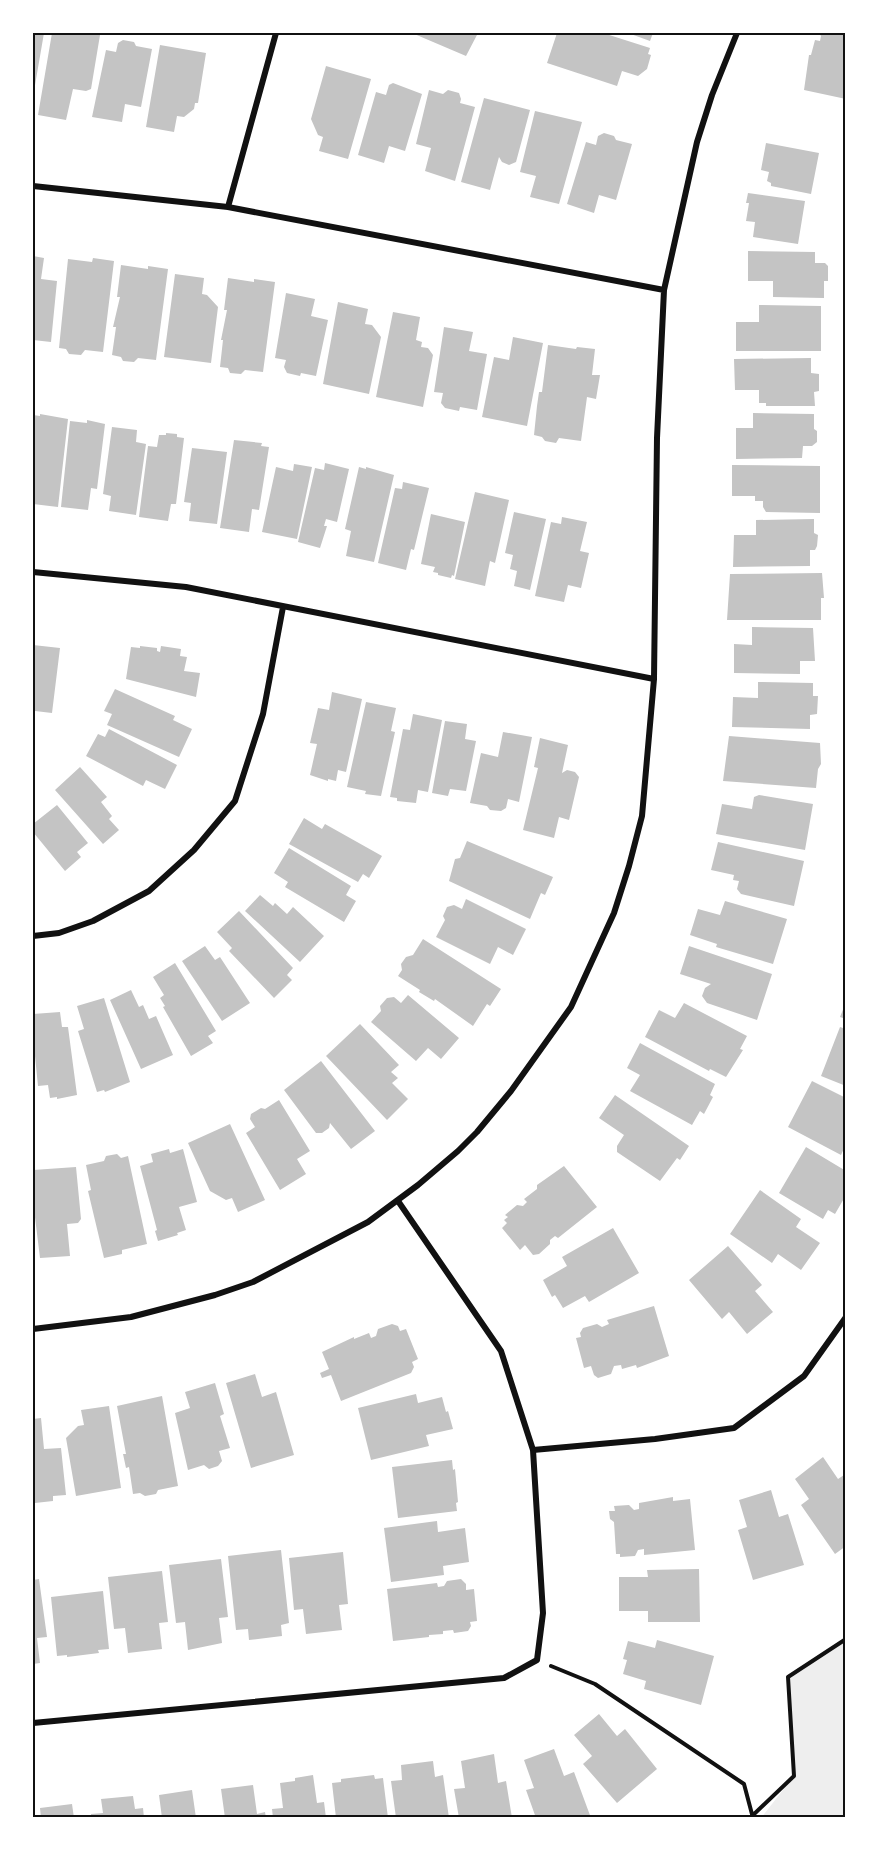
<svg xmlns="http://www.w3.org/2000/svg" width="879" height="1851" font-family="'DejaVu Sans',sans-serif">
<rect width="100%" height="100%" fill="#fff"/>
<path fill="#eee" d="M 846,1637 L 846,1818 L 761,1818 L 794,1776 L 788,1677 Z"/>
<path fill="#c4c4c4" d="M 33,33 L 44,33 L 34,91 L 33,91 Z
M 52,33 L 87,33 L 100,35 L 91,89 L 86,91 L 73,89 L 66,120 L 38,115 Z
M 412,33 L 478,33 L 466,56 Z
M 557,33 L 603,33 L 650,48 L 648,54 L 651,55 L 647,69 L 638,76 L 622,71 L 617,86 L 547,63 Z
M 628,33 L 653,33 L 650,41 Z
M 819,33 L 846,33 L 846,99 L 804,90 L 809,55 L 811,55 L 815,40 L 820,41 L 821,36 Z
M 123,40 L 134,42 L 136,46 L 152,49 L 141,107 L 125,104 L 122,122 L 92,117 L 106,50 L 116,52 L 118,43 Z
M 160,45 L 206,53 L 198,103 L 195,103 L 194,109 L 184,117 L 177,116 L 174,132 L 146,127 Z
M 326,66 L 371,79 L 348,159 L 319,151 L 323,137 L 318,135 L 311,119 Z
M 393,83 L 422,94 L 405,151 L 389,146 L 384,163 L 358,155 L 376,92 L 386,95 L 389,85 Z
M 429,90 L 443,94 L 448,90 L 459,93 L 461,99 L 460,103 L 475,107 L 455,181 L 425,171 L 431,148 L 416,144 Z
M 484,98 L 530,110 L 516,162 L 509,165 L 502,162 L 499,157 L 490,190 L 461,182 Z
M 535,111 L 582,122 L 559,204 L 530,197 L 536,176 L 520,172 Z
M 604,133 L 614,136 L 616,140 L 632,144 L 616,200 L 599,195 L 594,213 L 567,204 L 586,142 L 596,145 L 598,136 Z
M 766,143 L 819,153 L 811,194 L 771,186 L 771,183 L 767,181 L 769,172 L 761,170 Z
M 748,193 L 805,201 L 798,244 L 753,237 L 755,222 L 746,221 L 749,203 L 746,203 Z
M 748,251 L 815,252 L 815,263 L 825,263 L 828,266 L 828,281 L 824,281 L 824,298 L 773,297 L 773,281 L 748,281 Z
M 33,256 L 44,258 L 41,279 L 57,281 L 51,342 L 33,340 Z
M 93,258 L 114,261 L 103,352 L 85,350 L 81,355 L 69,354 L 66,349 L 59,348 L 68,259 L 92,262 Z
M 121,265 L 148,269 L 148,266 L 168,269 L 156,360 L 138,358 L 134,362 L 123,361 L 121,357 L 112,355 L 116,327 L 113,327 L 120,297 L 117,297 Z
M 175,274 L 204,278 L 202,294 L 207,295 L 218,307 L 211,363 L 164,357 Z
M 228,278 L 254,282 L 254,279 L 275,282 L 263,372 L 245,370 L 241,374 L 230,373 L 228,368 L 220,367 L 223,340 L 221,340 L 227,310 L 224,310 Z
M 286,293 L 315,299 L 311,316 L 328,320 L 316,376 L 301,373 L 300,376 L 287,373 L 284,367 L 286,360 L 275,358 Z
M 338,302 L 368,309 L 365,324 L 372,325 L 381,337 L 369,394 L 323,384 Z
M 759,305 L 821,306 L 821,351 L 736,351 L 736,322 L 759,322 Z
M 393,312 L 420,317 L 416,340 L 422,342 L 421,347 L 428,348 L 433,355 L 423,407 L 376,397 Z
M 444,327 L 473,332 L 469,351 L 487,354 L 477,410 L 460,407 L 459,411 L 445,408 L 441,403 L 443,393 L 434,392 Z
M 513,337 L 543,343 L 527,426 L 482,417 L 494,357 L 509,360 Z
M 548,345 L 576,349 L 577,347 L 595,349 L 592,375 L 600,375 L 596,399 L 587,397 L 581,441 L 559,438 L 556,443 L 545,441 L 542,437 L 534,435 L 537,406 L 539,392 L 542,392 Z
M 811,358 L 811,373 L 819,374 L 819,391 L 814,392 L 815,406 L 766,406 L 766,403 L 759,403 L 759,390 L 735,390 L 734,359 Z
M 753,413 L 814,414 L 814,429 L 817,431 L 817,442 L 812,446 L 803,446 L 802,458 L 736,459 L 736,428 L 753,428 Z
M 40,414 L 68,419 L 58,507 L 33,504 L 33,415 L 40,416 Z
M 87,420 L 105,424 L 97,489 L 91,488 L 88,510 L 61,507 L 70,421 L 87,423 Z
M 112,427 L 137,430 L 136,442 L 146,444 L 136,515 L 109,511 L 111,496 L 103,494 Z
M 166,433 L 177,434 L 177,437 L 184,438 L 176,504 L 171,504 L 168,521 L 139,517 L 148,446 L 157,447 L 159,435 L 166,435 Z
M 234,440 L 262,443 L 261,446 L 269,447 L 259,510 L 252,509 L 249,532 L 220,528 Z
M 192,448 L 227,452 L 217,524 L 189,521 L 191,503 L 184,502 Z
M 325,463 L 349,469 L 337,522 L 326,519 L 324,526 L 327,526 L 320,548 L 298,542 L 315,468 L 324,470 Z
M 294,464 L 312,467 L 297,539 L 262,532 L 276,467 L 293,471 Z
M 732,465 L 820,466 L 820,513 L 766,512 L 763,507 L 763,501 L 755,501 L 755,496 L 732,496 Z
M 359,467 L 366,469 L 366,467 L 394,475 L 374,562 L 346,556 L 351,531 L 345,529 Z
M 403,482 L 429,488 L 414,550 L 411,549 L 406,570 L 378,563 L 395,488 L 402,489 Z
M 475,492 L 509,500 L 495,563 L 490,561 L 485,586 L 455,579 Z
M 514,512 L 546,519 L 530,590 L 514,586 L 517,571 L 510,569 L 513,555 L 505,553 Z
M 431,514 L 465,522 L 454,576 L 452,575 L 451,578 L 438,575 L 438,573 L 433,572 L 435,567 L 421,564 Z
M 562,517 L 587,522 L 580,551 L 589,553 L 581,588 L 568,585 L 564,602 L 535,596 L 551,522 L 561,524 Z
M 814,519 L 814,533 L 818,535 L 817,546 L 815,550 L 810,550 L 810,566 L 733,567 L 734,535 L 756,535 L 756,520 Z
M 822,573 L 824,598 L 821,598 L 821,620 L 727,620 L 730,574 Z
M 752,627 L 813,628 L 815,661 L 800,661 L 800,674 L 734,673 L 734,644 L 752,645 Z
M 33,645 L 60,648 L 52,713 L 35,711 L 35,717 L 33,717 Z
M 140,646 L 157,648 L 157,651 L 160,652 L 161,646 L 181,649 L 180,656 L 187,657 L 184,671 L 200,673 L 196,697 L 126,679 L 131,647 L 140,648 Z
M 758,682 L 813,683 L 813,696 L 818,696 L 817,714 L 810,715 L 810,729 L 732,727 L 733,697 L 758,698 Z
M 115,689 L 175,716 L 173,720 L 192,729 L 179,757 L 107,725 L 112,714 L 104,711 Z
M 332,692 L 362,699 L 346,772 L 338,770 L 336,781 L 328,779 L 328,781 L 310,775 L 317,744 L 310,743 L 318,708 L 329,710 Z
M 366,702 L 396,708 L 391,731 L 395,732 L 381,796 L 365,794 L 366,791 L 347,787 Z
M 413,714 L 442,720 L 428,792 L 418,790 L 416,803 L 397,801 L 397,798 L 390,797 L 403,729 L 410,730 Z
M 445,721 L 467,724 L 465,739 L 476,741 L 466,791 L 450,789 L 448,796 L 432,793 Z
M 109,729 L 177,765 L 165,789 L 146,780 L 143,786 L 86,756 L 98,734 L 105,737 Z
M 503,732 L 532,737 L 519,802 L 508,799 L 506,808 L 501,811 L 490,810 L 487,806 L 470,803 L 481,753 L 498,757 Z
M 729,736 L 820,743 L 821,764 L 818,769 L 816,788 L 723,781 Z
M 540,738 L 568,745 L 562,773 L 567,770 L 575,772 L 579,777 L 569,820 L 559,817 L 554,838 L 523,830 L 538,768 L 534,767 Z
M 80,767 L 107,797 L 101,802 L 112,816 L 109,819 L 119,830 L 103,844 L 55,790 Z
M 759,795 L 813,804 L 805,850 L 716,834 L 722,804 L 752,809 L 754,797 Z
M 57,805 L 88,843 L 77,852 L 81,857 L 65,871 L 33,832 L 33,824 Z
M 304,818 L 322,829 L 325,824 L 382,856 L 369,878 L 363,874 L 358,882 L 289,844 Z
M 467,841 L 553,877 L 545,895 L 541,893 L 530,919 L 449,881 L 455,859 L 460,858 Z
M 718,842 L 804,861 L 794,906 L 741,894 L 737,889 L 739,881 L 733,880 L 734,875 L 711,870 Z
M 289,848 L 351,886 L 346,895 L 356,901 L 344,922 L 285,887 L 288,882 L 274,873 Z
M 260,895 L 273,906 L 275,903 L 287,914 L 293,907 L 324,936 L 300,962 L 245,911 Z
M 466,899 L 526,929 L 513,955 L 498,947 L 490,964 L 436,937 L 445,920 L 443,916 L 447,907 L 454,905 L 462,909 Z
M 725,901 L 787,919 L 773,964 L 716,947 L 717,944 L 690,935 L 698,909 L 720,915 Z
M 239,911 L 293,968 L 287,975 L 292,980 L 274,998 L 229,951 L 232,948 L 217,932 Z
M 423,939 L 501,989 L 490,1006 L 487,1004 L 473,1026 L 435,999 L 434,1001 L 419,992 L 420,990 L 398,976 L 402,970 L 401,964 L 406,957 L 413,955 Z
M 205,946 L 215,960 L 220,957 L 250,1003 L 222,1021 L 182,961 Z
M 689,946 L 772,974 L 757,1020 L 707,1003 L 702,996 L 705,988 L 711,984 L 680,974 Z
M 175,963 L 216,1031 L 208,1036 L 213,1043 L 191,1056 L 163,1007 L 165,1006 L 160,998 L 164,995 L 153,977 Z
M 131,990 L 139,1007 L 143,1005 L 149,1019 L 156,1016 L 173,1055 L 141,1069 L 110,1000 Z
M 408,995 L 459,1038 L 441,1059 L 428,1048 L 416,1061 L 371,1022 L 381,1011 L 380,1006 L 387,998 L 394,997 L 401,1003 Z
M 104,998 L 130,1082 L 105,1092 L 104,1090 L 97,1092 L 78,1031 L 84,1029 L 77,1006 Z
M 846,1002 L 846,1019 L 840,1017 Z
M 684,1003 L 747,1036 L 740,1049 L 743,1050 L 726,1077 L 710,1069 L 709,1071 L 645,1037 L 659,1010 L 675,1018 Z
M 60,1012 L 62,1027 L 68,1027 L 77,1095 L 57,1099 L 57,1097 L 50,1098 L 48,1085 L 38,1086 L 33,1036 L 33,1014 Z
M 360,1024 L 399,1065 L 391,1072 L 398,1078 L 392,1083 L 408,1099 L 387,1120 L 326,1056 Z
M 840,1027 L 846,1029 L 846,1086 L 821,1076 Z
M 640,1043 L 715,1084 L 710,1095 L 713,1097 L 704,1114 L 700,1111 L 692,1125 L 630,1091 L 640,1075 L 627,1068 Z
M 321,1061 L 375,1131 L 351,1149 L 330,1123 L 329,1128 L 322,1133 L 316,1133 L 284,1090 Z
M 812,1081 L 846,1098 L 846,1144 L 841,1155 L 788,1127 Z
M 615,1095 L 689,1146 L 680,1160 L 677,1158 L 660,1181 L 617,1152 L 617,1146 L 624,1135 L 599,1118 Z
M 279,1100 L 310,1151 L 297,1159 L 306,1174 L 280,1190 L 246,1133 L 255,1127 L 250,1119 L 251,1114 L 261,1108 L 265,1109 Z
M 230,1124 L 265,1200 L 238,1212 L 232,1198 L 226,1200 L 210,1191 L 188,1143 Z
M 806,1147 L 846,1171 L 843,1180 L 846,1181 L 846,1195 L 835,1214 L 828,1210 L 823,1219 L 779,1193 Z
M 169,1149 L 170,1153 L 183,1149 L 197,1202 L 179,1207 L 186,1230 L 177,1233 L 178,1235 L 158,1241 L 155,1231 L 157,1230 L 140,1166 L 153,1162 L 151,1154 Z
M 117,1154 L 121,1158 L 128,1156 L 147,1244 L 122,1250 L 122,1254 L 104,1258 L 88,1191 L 91,1190 L 86,1165 L 104,1161 L 106,1156 Z
M 564,1166 L 597,1207 L 558,1238 L 555,1236 L 550,1240 L 550,1244 L 539,1254 L 533,1255 L 525,1245 L 520,1250 L 502,1228 L 507,1223 L 504,1220 L 508,1217 L 505,1215 L 517,1205 L 523,1206 L 527,1202 L 524,1199 L 537,1189 L 537,1185 Z
M 76,1167 L 81,1219 L 78,1223 L 67,1224 L 70,1256 L 40,1258 L 33,1201 L 33,1170 Z
M 760,1190 L 801,1219 L 796,1227 L 820,1243 L 801,1270 L 778,1254 L 772,1263 L 730,1234 Z
M 613,1228 L 639,1273 L 589,1302 L 585,1296 L 563,1308 L 555,1295 L 552,1297 L 543,1280 L 567,1266 L 562,1257 Z
M 728,1246 L 762,1285 L 755,1291 L 773,1312 L 747,1334 L 729,1312 L 722,1319 L 689,1280 Z
M 654,1306 L 669,1356 L 637,1368 L 636,1365 L 622,1369 L 621,1365 L 614,1366 L 611,1374 L 598,1378 L 594,1375 L 591,1366 L 584,1368 L 576,1338 L 581,1337 L 580,1333 L 583,1328 L 597,1324 L 602,1327 L 609,1324 L 607,1320 Z
M 392,1324 L 398,1326 L 400,1331 L 406,1329 L 418,1359 L 412,1362 L 414,1367 L 411,1373 L 341,1401 L 331,1375 L 322,1378 L 320,1373 L 329,1369 L 322,1352 L 354,1337 L 354,1339 L 369,1333 L 371,1338 L 376,1336 L 378,1329 Z
M 255,1374 L 262,1397 L 276,1392 L 294,1455 L 251,1468 L 226,1383 Z
M 215,1383 L 224,1414 L 220,1416 L 230,1448 L 219,1451 L 222,1461 L 218,1466 L 209,1469 L 204,1465 L 188,1470 L 175,1413 L 190,1408 L 185,1392 Z
M 416,1394 L 418,1403 L 442,1397 L 446,1412 L 448,1411 L 453,1429 L 426,1435 L 429,1446 L 371,1460 L 358,1408 Z
M 162,1396 L 178,1486 L 158,1490 L 156,1494 L 145,1496 L 140,1493 L 133,1494 L 129,1467 L 126,1468 L 123,1454 L 126,1454 L 117,1406 Z
M 109,1406 L 121,1488 L 76,1496 L 66,1438 L 78,1426 L 84,1425 L 81,1410 Z
M 41,1418 L 44,1449 L 61,1448 L 66,1495 L 53,1496 L 53,1501 L 35,1503 L 35,1497 L 33,1497 L 33,1419 Z
M 823,1457 L 838,1479 L 844,1475 L 846,1478 L 846,1546 L 835,1554 L 801,1505 L 809,1499 L 795,1479 Z
M 452,1460 L 453,1470 L 455,1469 L 458,1502 L 456,1503 L 457,1511 L 398,1518 L 392,1467 Z
M 771,1490 L 779,1517 L 788,1514 L 804,1565 L 753,1580 L 738,1530 L 747,1527 L 739,1500 Z
M 673,1497 L 673,1501 L 690,1499 L 695,1550 L 644,1555 L 644,1549 L 638,1550 L 635,1556 L 620,1557 L 620,1554 L 616,1554 L 614,1522 L 610,1519 L 609,1511 L 615,1511 L 614,1506 L 629,1505 L 634,1510 L 639,1509 L 639,1503 Z
M 437,1521 L 438,1532 L 465,1528 L 469,1562 L 443,1566 L 444,1575 L 391,1582 L 384,1528 Z
M 281,1550 L 289,1623 L 281,1625 L 282,1636 L 249,1640 L 248,1629 L 236,1630 L 228,1556 Z
M 343,1552 L 348,1604 L 339,1605 L 342,1630 L 306,1634 L 303,1609 L 294,1610 L 289,1558 Z
M 221,1559 L 228,1617 L 219,1618 L 222,1643 L 188,1650 L 185,1622 L 176,1623 L 169,1565 Z
M 699,1569 L 700,1622 L 648,1622 L 648,1611 L 619,1611 L 619,1577 L 648,1577 L 647,1570 Z
M 162,1571 L 168,1622 L 159,1623 L 162,1649 L 128,1653 L 125,1628 L 114,1629 L 108,1577 Z
M 39,1579 L 47,1637 L 37,1638 L 40,1663 L 33,1664 L 33,1580 Z
M 461,1579 L 466,1584 L 466,1590 L 474,1589 L 477,1621 L 470,1622 L 471,1626 L 468,1631 L 454,1633 L 453,1630 L 443,1631 L 443,1634 L 429,1635 L 429,1637 L 393,1641 L 387,1589 L 437,1583 L 438,1587 L 444,1586 L 447,1581 Z
M 103,1591 L 109,1649 L 98,1650 L 99,1653 L 67,1657 L 67,1655 L 57,1656 L 51,1597 Z
M 657,1640 L 714,1656 L 701,1705 L 644,1689 L 646,1681 L 623,1674 L 627,1660 L 623,1659 L 628,1641 L 655,1648 Z
M 599,1714 L 617,1736 L 625,1729 L 657,1769 L 617,1803 L 583,1764 L 592,1756 L 574,1735 Z
M 554,1749 L 564,1776 L 574,1772 L 591,1818 L 536,1818 L 526,1790 L 534,1788 L 524,1760 Z
M 494,1754 L 498,1783 L 506,1781 L 512,1818 L 459,1818 L 454,1789 L 465,1788 L 461,1761 Z
M 433,1761 L 435,1777 L 443,1775 L 449,1818 L 396,1818 L 391,1781 L 402,1780 L 401,1765 Z
M 313,1775 L 317,1803 L 324,1802 L 326,1818 L 273,1818 L 272,1809 L 283,1808 L 280,1783 L 295,1781 L 295,1778 Z
M 374,1775 L 375,1779 L 383,1778 L 388,1818 L 336,1818 L 332,1783 L 341,1782 L 341,1779 Z
M 253,1785 L 257,1814 L 265,1812 L 266,1818 L 225,1818 L 221,1789 Z
M 192,1790 L 196,1818 L 162,1818 L 159,1795 Z
M 133,1796 L 135,1809 L 143,1808 L 144,1818 L 91,1818 L 91,1814 L 103,1813 L 101,1799 Z
M 72,1804 L 74,1818 L 41,1818 L 40,1808 Z"/>
<g fill="none" stroke-linecap="round" stroke-linejoin="round">
<path stroke="#111" stroke-width="4" d="M 551,1666 L 595,1684 L 744,1784 L 753,1818
M 751,1817 L 794,1776 L 788,1677 L 846,1639"/>
<path stroke="#111" stroke-width="6" d="M 33,186 L 228,207 L 664,290
M 228,207 L 276,33
M 33,572 L 186,587 L 654,679
M 33,936 L 59,933 L 93,921 L 149,891 L 194,850 L 235,801 L 263,714 L 283,607
M 33,1329 L 131,1317 L 215,1295 L 253,1282 L 368,1222 L 418,1185 L 458,1151 L 477,1132 L 511,1091 L 571,1007 L 614,913 L 629,866 L 642,816 L 654,679 L 657,438 L 664,290 L 697,142 L 712,95 L 737,33
M 533,1450 L 655,1439 L 734,1428 L 804,1376 L 846,1317
M 33,1723 L 504,1678 L 537,1660 L 543,1613 L 533,1450 L 501,1351 L 398,1201"/>
</g>
<rect width="879" height="1851" fill="none" stroke="#ffffff" stroke-width="69"/>
<rect x="34" y="34" width="810" height="1782" fill="none" stroke="#111" stroke-width="2"/>
</svg>
